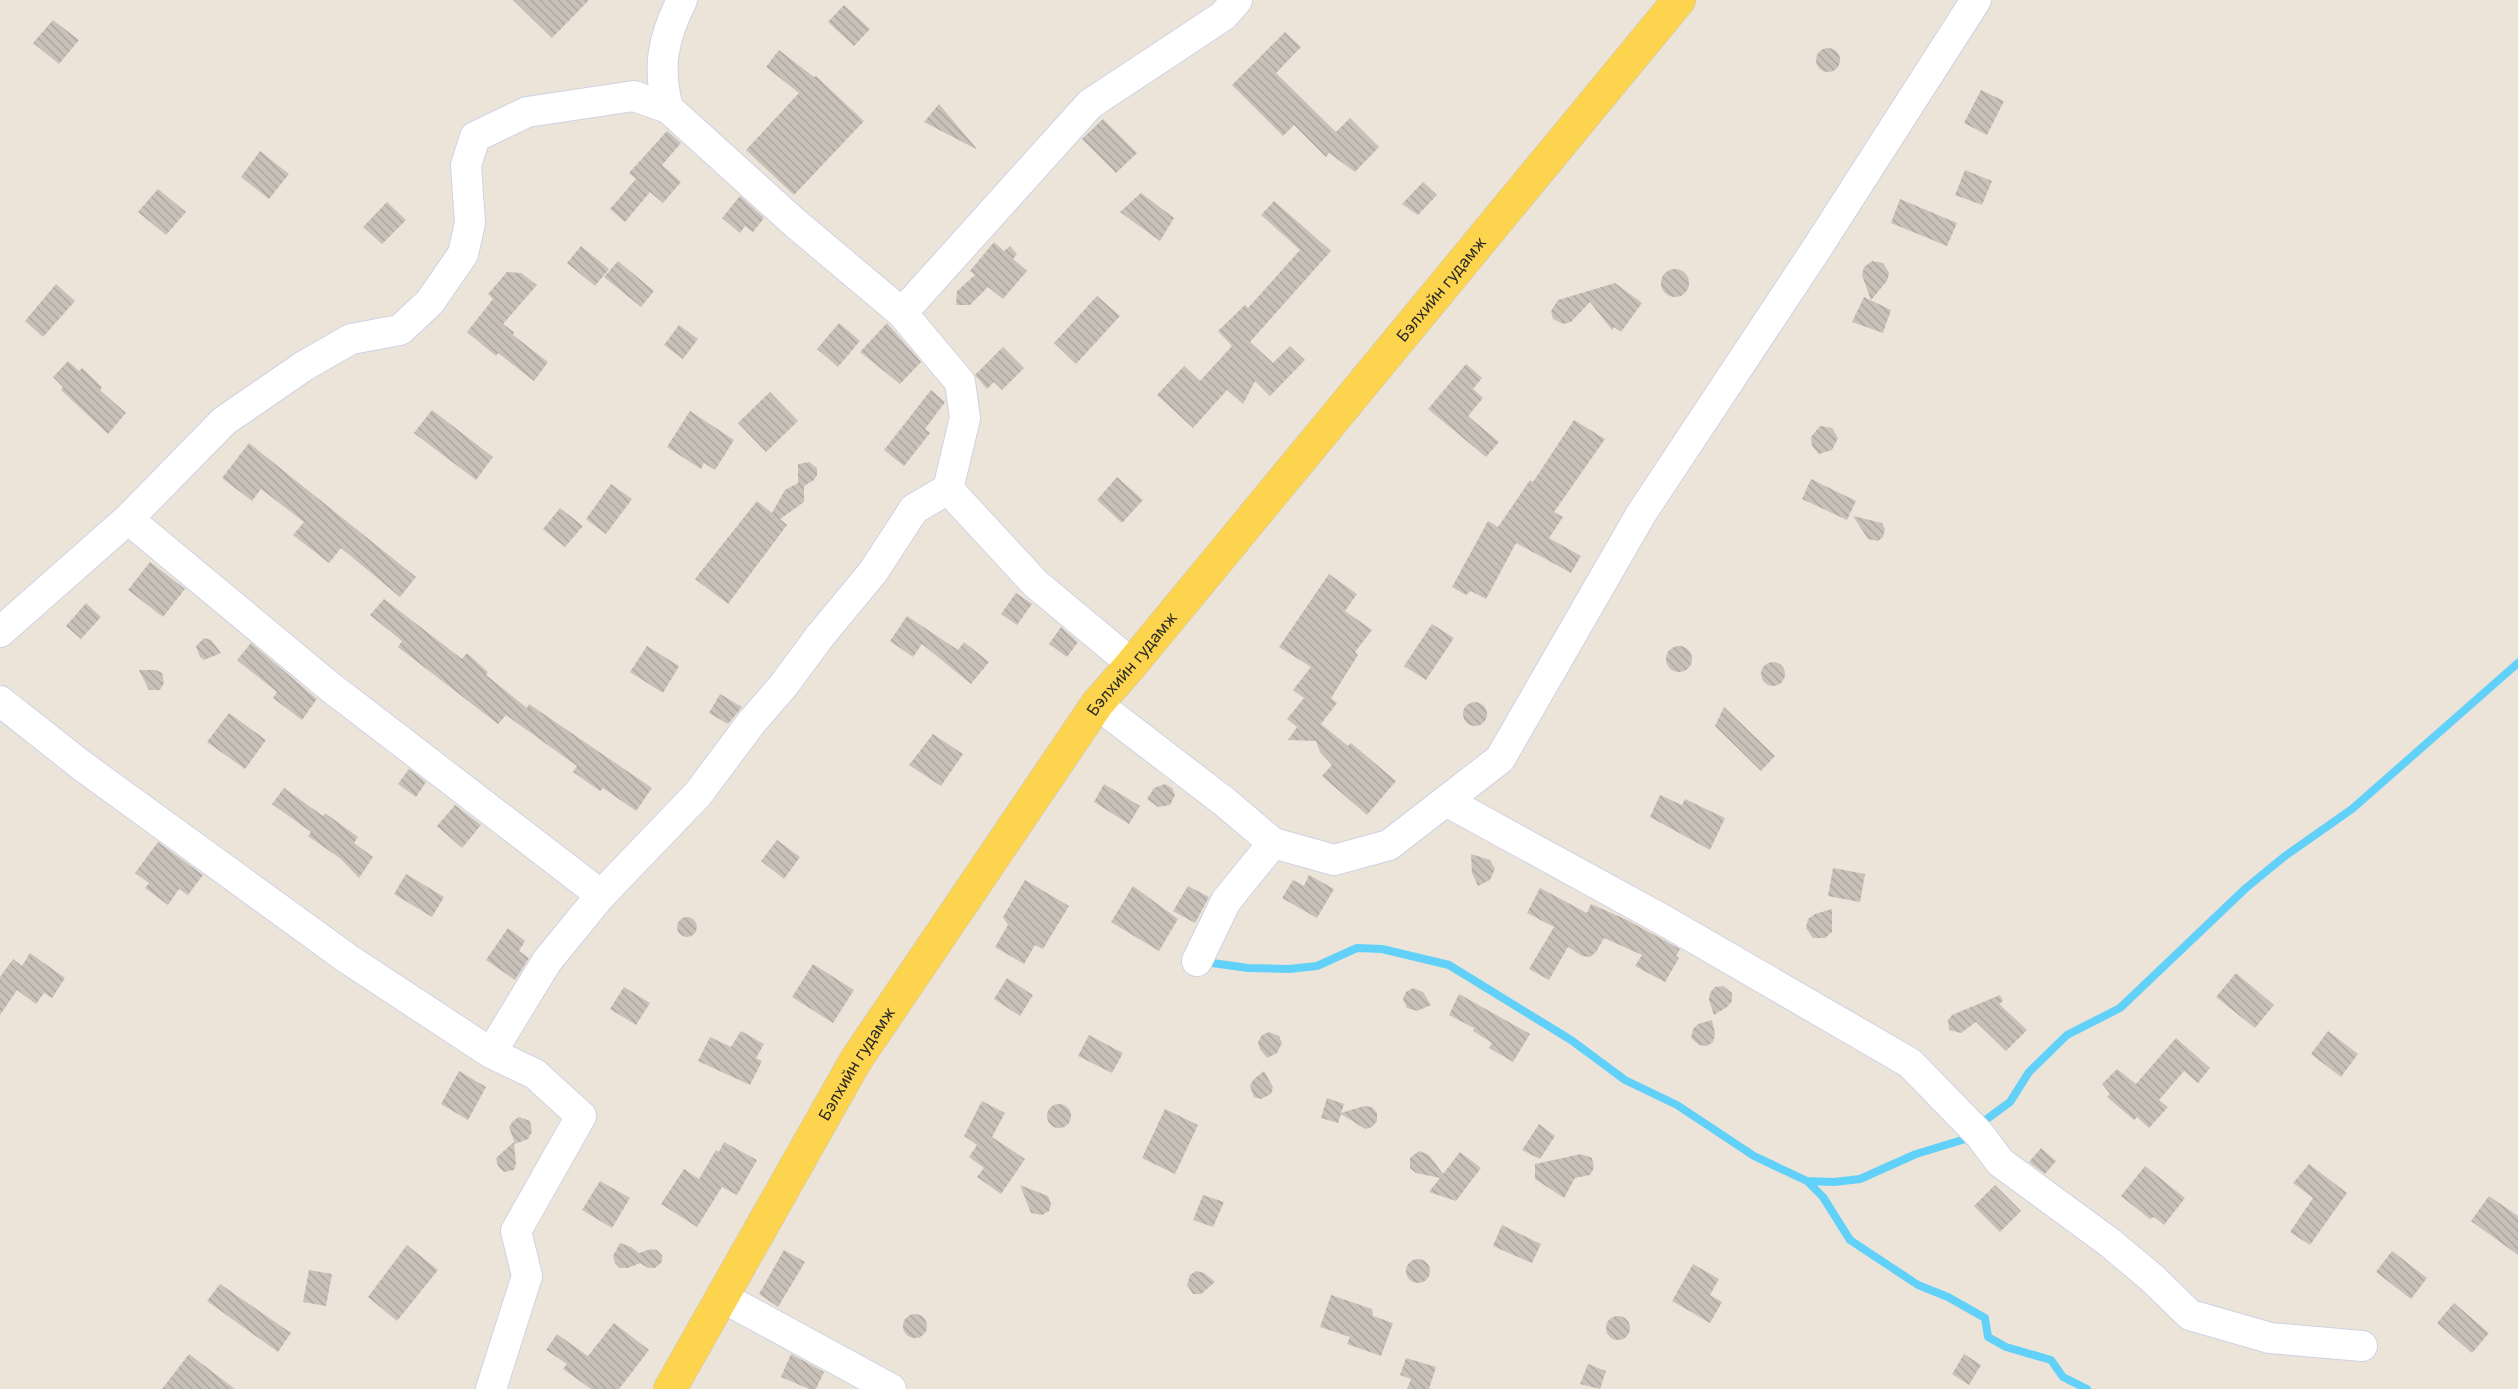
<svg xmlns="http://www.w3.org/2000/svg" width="2518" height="1389" font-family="Inter,sans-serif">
<defs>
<pattern id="building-back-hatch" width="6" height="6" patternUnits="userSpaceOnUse" patternTransform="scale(1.5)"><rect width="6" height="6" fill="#c8c1b9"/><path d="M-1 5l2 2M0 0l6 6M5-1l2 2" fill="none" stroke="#aca69f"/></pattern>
</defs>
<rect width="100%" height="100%" fill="#ede4d9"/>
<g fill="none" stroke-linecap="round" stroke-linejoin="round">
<path stroke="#61d1f9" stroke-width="8" d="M 1205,962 L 1248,968 L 1289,969 L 1317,966 L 1357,948 L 1382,949 L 1449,965 L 1571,1040 L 1625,1080 L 1677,1105 L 1754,1156 L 1807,1181 L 1823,1197 L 1850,1240 L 1918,1285 L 1948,1297 L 1985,1318 L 1988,1337 L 2006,1347 L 2051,1360 L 2063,1377 L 2087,1389
M 1980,1124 L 2010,1102 L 2029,1072 L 2067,1035 L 2120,1008 L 2246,888 L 2285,856 L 2352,809 L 2518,663
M 1807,1181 L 1834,1182 L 1860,1179 L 1916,1154 L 1972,1137"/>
</g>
<path fill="url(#building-back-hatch)" d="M 513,0 L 589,0 L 552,38 Z
M 844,5 L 870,29 L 854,46 L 828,22 Z
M 53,20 L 79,40 L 59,64 L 33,43 Z
M 1285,32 L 1301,47 L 1276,73 L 1336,132 L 1350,118 L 1379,147 L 1355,172 L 1329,153 L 1326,157 L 1294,125 L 1283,136 L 1232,85 Z
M1816 60a12 12 0 1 1 24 0a12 12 0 1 1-24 0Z
M 779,50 L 814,77 L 816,76 L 864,121 L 794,195 L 746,150 L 799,93 L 766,67 Z
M 1981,90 L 2004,101 L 1987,135 L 1964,123 Z
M 939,104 L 976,148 L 976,149 L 924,122 Z
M 1103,119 L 1137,153 L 1116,173 L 1082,139 Z
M 667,131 L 681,143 L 662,165 L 681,182 L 663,203 L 650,192 L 625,222 L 610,209 L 636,179 L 629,173 Z
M 260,151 L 289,174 L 269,199 L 241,177 Z
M 1965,170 L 1992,181 L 1982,205 L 1955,195 Z
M 1423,182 L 1437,195 L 1418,215 L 1402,204 Z
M 158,189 L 186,212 L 166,235 L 138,212 Z
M 1141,193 L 1174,218 L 1160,241 L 1120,212 Z
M 740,196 L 764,218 L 753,232 L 745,226 L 740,233 L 722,218 Z
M 1900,199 L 1957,223 L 1947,246 L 1891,223 Z
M 1274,201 L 1331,251 L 1250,342 L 1273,363 L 1290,346 L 1305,360 L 1270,396 L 1255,381 L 1243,404 L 1227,390 L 1193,428 L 1157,395 L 1184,366 L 1200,381 L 1232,346 L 1218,331 L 1245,305 L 1248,308 L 1300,250 L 1261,215 Z
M 387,202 L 406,220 L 382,244 L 363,227 Z
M 994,242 L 1004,251 L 1010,246 L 1017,254 L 1013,259 L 1027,271 L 1003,299 L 988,287 L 970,305 L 956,305 L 957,291 L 975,275 L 970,271 Z
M 581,246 L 609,269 L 595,286 L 567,263 Z
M 618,261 L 654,291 L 641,307 L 604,277 Z
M 1872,261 L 1883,263 L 1889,273 L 1887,281 L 1871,300 L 1862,275 L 1864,267 Z
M1661 283a14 14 0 1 1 28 0a14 14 0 1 1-28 0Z
M 507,272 L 521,273 L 537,285 L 503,324 L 514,332 L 513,335 L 548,362 L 534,381 L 498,353 L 496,356 L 467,332 L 493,299 L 488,294 Z
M 1615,283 L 1642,303 L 1621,332 L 1614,327 L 1612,330 L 1590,302 L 1571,322 L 1563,324 L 1553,319 L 1551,311 L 1558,300 Z
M 56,284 L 75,301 L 43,337 L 25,321 Z
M 1097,296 L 1120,316 L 1076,364 L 1054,343 Z
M 1864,297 L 1891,310 L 1883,333 L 1852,322 Z
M 839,323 L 860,341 L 838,367 L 817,349 Z
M 887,323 L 921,362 L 900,384 L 860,352 Z
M 679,325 L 698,339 L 683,359 L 664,345 Z
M 1003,347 L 1024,368 L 1002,390 L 994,382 L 987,389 L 975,375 Z
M 68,361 L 79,371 L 82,368 L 102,387 L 100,390 L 126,413 L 108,434 L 61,390 L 63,387 L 53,377 Z
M 1466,364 L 1482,378 L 1473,389 L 1483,398 L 1468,416 L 1499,442 L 1486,457 L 1428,409 Z
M 931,390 L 945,402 L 925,429 L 930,433 L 904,466 L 884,450 Z
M 770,392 L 798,421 L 766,452 L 738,423 Z
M 432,410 L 493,457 L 476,480 L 414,433 Z
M 690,411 L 734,440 L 715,470 L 704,463 L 701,469 L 667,447 Z
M 1574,420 L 1605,439 L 1554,512 L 1563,517 L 1549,538 L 1581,556 L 1571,573 L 1516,543 L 1486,599 L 1471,591 L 1466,595 L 1452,587 L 1488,521 L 1498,527 L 1530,480 L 1533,482 Z
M 1820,426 L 1832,428 L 1838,438 L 1832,450 L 1819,454 L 1812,446 L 1811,437 Z
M 249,443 L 416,577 L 400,597 L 341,548 L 329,563 L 293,535 L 304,522 L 261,489 L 252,501 L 222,478 Z
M 809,462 L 817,468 L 817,475 L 814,480 L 804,486 L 804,502 L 780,519 L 787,525 L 728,604 L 695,579 L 757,501 L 772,513 L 785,490 L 798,483 L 798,464 Z
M 1117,477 L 1143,500 L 1122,523 L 1097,500 Z
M 1811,479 L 1856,501 L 1847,520 L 1802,499 Z
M 611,484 L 632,499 L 606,534 L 586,519 Z
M 560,508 L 583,526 L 565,547 L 543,529 Z
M 1853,516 L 1882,523 L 1885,529 L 1883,537 L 1878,541 L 1868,539 Z
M 150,562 L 185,589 L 163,617 L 128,590 Z
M 1329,574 L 1357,594 L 1345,611 L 1372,630 L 1355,652 L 1358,655 L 1331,698 L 1337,703 L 1321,724 L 1348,746 L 1351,743 L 1396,781 L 1367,815 L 1322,776 L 1332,765 L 1320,752 L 1316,741 L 1288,740 L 1297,727 L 1287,719 L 1304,698 L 1293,690 L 1311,667 L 1279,647 Z
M 1016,593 L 1032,604 L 1017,625 L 1001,614 Z
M 384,599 L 462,659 L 467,653 L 488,672 L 486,675 L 527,708 L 529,704 L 652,788 L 636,811 L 603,788 L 600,791 L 573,772 L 577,766 L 506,715 L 498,724 L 398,647 L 402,641 L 370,615 Z
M 86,603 L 101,617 L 81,639 L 66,626 Z
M 907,616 L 958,650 L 964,642 L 989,662 L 971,684 L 922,644 L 913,657 L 890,641 Z
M 1432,624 L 1454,638 L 1426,680 L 1404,666 Z
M 1061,627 L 1078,642 L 1067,657 L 1049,644 Z
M 204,638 L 211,640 L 221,653 L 204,660 L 200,657 L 196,646 Z
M 251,643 L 317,699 L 302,720 L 273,698 L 277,692 L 237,660 Z
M1666 659a13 13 0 1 1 26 0a13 13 0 1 1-26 0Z
M 647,646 L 679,666 L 663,693 L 630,672 Z
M1761 674a12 12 0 1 1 24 0a12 12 0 1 1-24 0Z
M 139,670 L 156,670 L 162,673 L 164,683 L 160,690 L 149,690 Z
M 720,694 L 742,707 L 728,724 L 709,713 Z
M1463 714a12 12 0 1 1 24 0a12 12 0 1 1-24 0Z
M 1724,707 L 1775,756 L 1761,771 L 1715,726 Z
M 229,713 L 266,740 L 245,769 L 207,742 Z
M 933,734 L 963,754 L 941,786 L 909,765 Z
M 409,769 L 426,782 L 416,797 L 398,784 Z
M 1104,784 L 1140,806 L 1129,824 L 1094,802 Z
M 1165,784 L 1172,788 L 1175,795 L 1170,805 L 1158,807 L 1147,799 L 1154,788 Z
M 284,788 L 323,816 L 325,813 L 358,837 L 354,843 L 373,857 L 359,878 L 341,859 L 308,836 L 311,832 L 272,804 Z
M 1660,795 L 1682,805 L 1685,799 L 1725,818 L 1710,850 L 1650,817 Z
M 455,805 L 481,825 L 462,848 L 437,826 Z
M 777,840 L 800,857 L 784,879 L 761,861 Z
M 158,842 L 203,875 L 188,895 L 179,889 L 168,905 L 145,888 L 149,883 L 135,873 Z
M 1471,854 L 1490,860 L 1495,869 L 1490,880 L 1478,886 L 1472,873 Z
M 1833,868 L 1865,874 L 1860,902 L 1828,896 Z
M 406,874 L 444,897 L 432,917 L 394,894 Z
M 1309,875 L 1334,889 L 1317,918 L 1282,898 L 1293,880 L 1304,886 Z
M 1025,880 L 1069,906 L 1043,949 L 1035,945 L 1024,964 L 995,947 L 1008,925 L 1003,917 Z
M 1133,886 L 1178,919 L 1159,951 L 1111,922 Z
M 1188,886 L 1209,897 L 1195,923 L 1173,911 Z
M 1540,888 L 1587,913 L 1591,904 L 1627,920 L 1680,949 L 1676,956 L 1679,958 L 1665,982 L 1635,966 L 1642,955 L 1604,938 L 1596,952 L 1590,957 L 1582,956 L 1568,947 L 1549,980 L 1529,969 L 1554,927 L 1527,913 Z
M 1832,909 L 1832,932 L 1825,938 L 1813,938 L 1806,928 L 1808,919 L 1815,914 Z
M677 927a10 10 0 1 1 20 0a10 10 0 1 1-20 0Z
M 508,928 L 525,941 L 519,951 L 529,958 L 515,980 L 486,960 Z
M 30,953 L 65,978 L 52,998 L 44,993 L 36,1004 L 17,990 L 0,1015 L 0,977 L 13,959 L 22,966 Z
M 813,964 L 854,990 L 833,1023 L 792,997 Z
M 2236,973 L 2274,1005 L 2255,1028 L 2216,997 Z
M 1007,978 L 1033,995 L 1020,1016 L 994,999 Z
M 1723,986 L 1732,993 L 1732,1001 L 1727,1007 L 1714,1015 L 1709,1000 L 1710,993 L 1715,987 Z
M 624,987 L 650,1003 L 636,1025 L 610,1009 Z
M 1413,988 L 1423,992 L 1431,1005 L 1417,1011 L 1407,1008 L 1403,999 L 1406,992 Z
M 1459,994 L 1530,1034 L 1513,1062 L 1489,1048 L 1492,1043 L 1473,1031 L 1474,1028 L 1449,1015 Z
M 2000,995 L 2003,1001 L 1999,1004 L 2027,1030 L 2006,1051 L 1976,1022 L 1961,1033 L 1949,1030 L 1948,1020 L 1952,1015 Z
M 1712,1020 L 1715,1034 L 1713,1042 L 1707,1046 L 1699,1045 L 1691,1038 L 1693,1029 L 1698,1024 Z
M 741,1031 L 764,1044 L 756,1058 L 762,1061 L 750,1085 L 698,1061 L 710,1037 L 731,1047 Z
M 2328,1031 L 2358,1054 L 2341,1077 L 2311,1054 Z
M 1269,1032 L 1279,1036 L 1282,1043 L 1277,1053 L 1267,1058 L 1260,1049 L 1258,1042 L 1262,1035 Z
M 1089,1035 L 1123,1053 L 1112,1073 L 1078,1056 Z
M 2176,1038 L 2210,1068 L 2198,1083 L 2184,1071 L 2159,1100 L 2168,1107 L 2149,1128 L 2137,1117 L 2134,1120 L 2107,1097 L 2110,1094 L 2102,1084 L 2117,1069 L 2136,1084 Z
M 459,1071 L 486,1087 L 468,1120 L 441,1104 Z
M 1264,1071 L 1273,1087 L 1271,1094 L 1261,1099 L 1254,1097 L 1250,1086 L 1253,1080 Z
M 1327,1098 L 1344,1104 L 1341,1113 L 1364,1106 L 1372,1107 L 1377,1113 L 1377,1121 L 1372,1127 L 1365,1129 L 1341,1114 L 1338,1123 L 1321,1118 Z
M 982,1101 L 1005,1113 L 992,1137 L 1025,1159 L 1001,1194 L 977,1177 L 984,1168 L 969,1157 L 977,1145 L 964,1136 Z
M1047 1116a12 12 0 1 1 24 0a12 12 0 1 1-24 0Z
M 1165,1109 L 1198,1125 L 1175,1174 L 1142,1158 Z
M 519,1117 L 530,1121 L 532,1132 L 528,1139 L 515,1144 L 509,1127 L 513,1121 Z
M 1539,1124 L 1555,1136 L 1540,1159 L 1522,1150 Z
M 514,1142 L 516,1164 L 514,1170 L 504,1172 L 498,1166 L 496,1158 Z
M 724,1142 L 757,1160 L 737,1195 L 722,1187 L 697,1227 L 661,1204 L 684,1169 L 699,1179 L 716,1150 L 719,1152 Z
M 2041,1148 L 2056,1161 L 2045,1174 L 2029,1162 Z
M 1419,1151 L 1429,1155 L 1443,1174 L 1460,1152 L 1481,1168 L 1456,1201 L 1429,1192 L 1440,1178 L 1416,1173 L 1410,1168 L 1410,1158 Z
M 1581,1154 L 1592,1158 L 1594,1168 L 1590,1175 L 1575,1178 L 1564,1198 L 1535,1179 L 1535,1164 Z
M 2309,1164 L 2347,1193 L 2310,1245 L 2290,1232 L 2313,1198 L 2293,1183 Z
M 2145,1166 L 2185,1198 L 2164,1225 L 2154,1217 L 2150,1219 L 2121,1196 Z
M 600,1181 L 630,1198 L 612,1228 L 582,1210 Z
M 1020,1185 L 1048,1196 L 1051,1204 L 1049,1211 L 1042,1215 L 1031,1213 Z
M 1995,1185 L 2021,1211 L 2000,1232 L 1974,1206 Z
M 1203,1195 L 1224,1202 L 1213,1227 L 1193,1220 Z
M 2489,1196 L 2518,1216 L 2518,1255 L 2471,1221 Z
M 1502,1225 L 1541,1244 L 1532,1263 L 1493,1246 Z
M 620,1243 L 631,1247 L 639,1253 L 651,1249 L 657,1250 L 662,1255 L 662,1262 L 655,1268 L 648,1268 L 640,1263 L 628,1268 L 620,1268 L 615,1263 L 613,1256 Z
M 407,1245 L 438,1270 L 397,1321 L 368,1297 Z
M 784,1250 L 805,1262 L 778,1307 L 759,1294 Z
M 2392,1251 L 2427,1278 L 2411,1299 L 2376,1272 Z
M1406 1271a12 12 0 1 1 24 0a12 12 0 1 1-24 0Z
M 1693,1264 L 1719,1279 L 1710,1295 L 1722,1302 L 1710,1323 L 1672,1301 Z
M 309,1270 L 332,1274 L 326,1306 L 303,1302 Z
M 1196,1271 L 1204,1273 L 1215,1282 L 1201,1294 L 1193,1294 L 1187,1285 L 1190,1275 Z
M 220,1284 L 291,1333 L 278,1352 L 207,1301 Z
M 1331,1295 L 1372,1309 L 1373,1316 L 1393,1323 L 1381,1356 L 1347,1344 L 1350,1337 L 1320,1327 Z
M 2454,1303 L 2489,1333 L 2472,1353 L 2437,1323 Z
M903 1326a12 12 0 1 1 24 0a12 12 0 1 1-24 0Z
M1606 1328a12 12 0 1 1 24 0a12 12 0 1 1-24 0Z
M 614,1323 L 649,1350 L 619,1389 L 591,1389 L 563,1369 L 567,1364 L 546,1350 L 557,1334 L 588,1356 Z
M 189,1354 L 235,1389 L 162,1389 Z
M 791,1354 L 824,1372 L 816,1389 L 809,1389 L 781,1377 Z
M 1964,1354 L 1981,1365 L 1969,1385 L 1952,1374 Z
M 1406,1358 L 1436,1367 L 1429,1389 L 1407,1389 L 1411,1379 L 1400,1375 Z
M 1588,1364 L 1606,1371 L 1600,1389 L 1580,1384 Z"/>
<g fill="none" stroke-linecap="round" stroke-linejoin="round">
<g stroke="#ced2e3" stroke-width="32">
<path id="minor" d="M 668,108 C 657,67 663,38 682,0
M 902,313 L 1090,104 L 1223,16 L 1237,0
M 128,519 L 329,686 L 601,895
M 0,632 L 128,519 L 224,421 L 304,366 L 351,339 L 400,330 L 430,302 L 463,254 L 470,223 L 466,165 L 475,137 L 527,112 L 634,96 L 668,108 L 795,223 L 902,313 L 960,382 L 965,418 L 948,489 L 1036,584 L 1132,664
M 0,701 L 81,765 L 348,959 L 491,1053 L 535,1074 L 581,1116 L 516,1231 L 527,1276 L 491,1389
M 1097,704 L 1226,803 L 1273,843
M 1446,801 L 1665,921 L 1910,1063 L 1980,1135 L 2000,1162 L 2109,1242 L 2152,1278 L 2190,1315 L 2270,1338 L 2362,1346
M 1197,961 L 1226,901 L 1273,843 L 1334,860 L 1389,845 L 1500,759 L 1641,514 L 1817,248 L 1976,0
M 491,1053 L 547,961 L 601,895 L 698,794 L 751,723 L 783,686 L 820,636 L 873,572 L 914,509 L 948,489
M 724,1298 L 891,1389"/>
</g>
<g stroke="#c7c7c7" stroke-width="34">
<g id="major">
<path id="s1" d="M 670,1389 L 856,1060 L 1097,704 L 1132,664 L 1679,0"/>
</g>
</g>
<use href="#minor" stroke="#fff" stroke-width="30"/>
<use href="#major" stroke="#fdd44d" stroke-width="33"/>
</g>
<g text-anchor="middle" stroke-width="4.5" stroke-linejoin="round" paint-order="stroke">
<g font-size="16" fill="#292929" stroke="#fff">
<text dy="6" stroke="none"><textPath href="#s1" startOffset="1347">Бэлхийн гудамж</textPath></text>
<text dy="6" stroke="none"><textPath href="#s1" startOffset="861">Бэлхийн гудамж</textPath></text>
<text dy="6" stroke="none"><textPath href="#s1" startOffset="375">Бэлхийн гудамж</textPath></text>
</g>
</g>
</svg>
